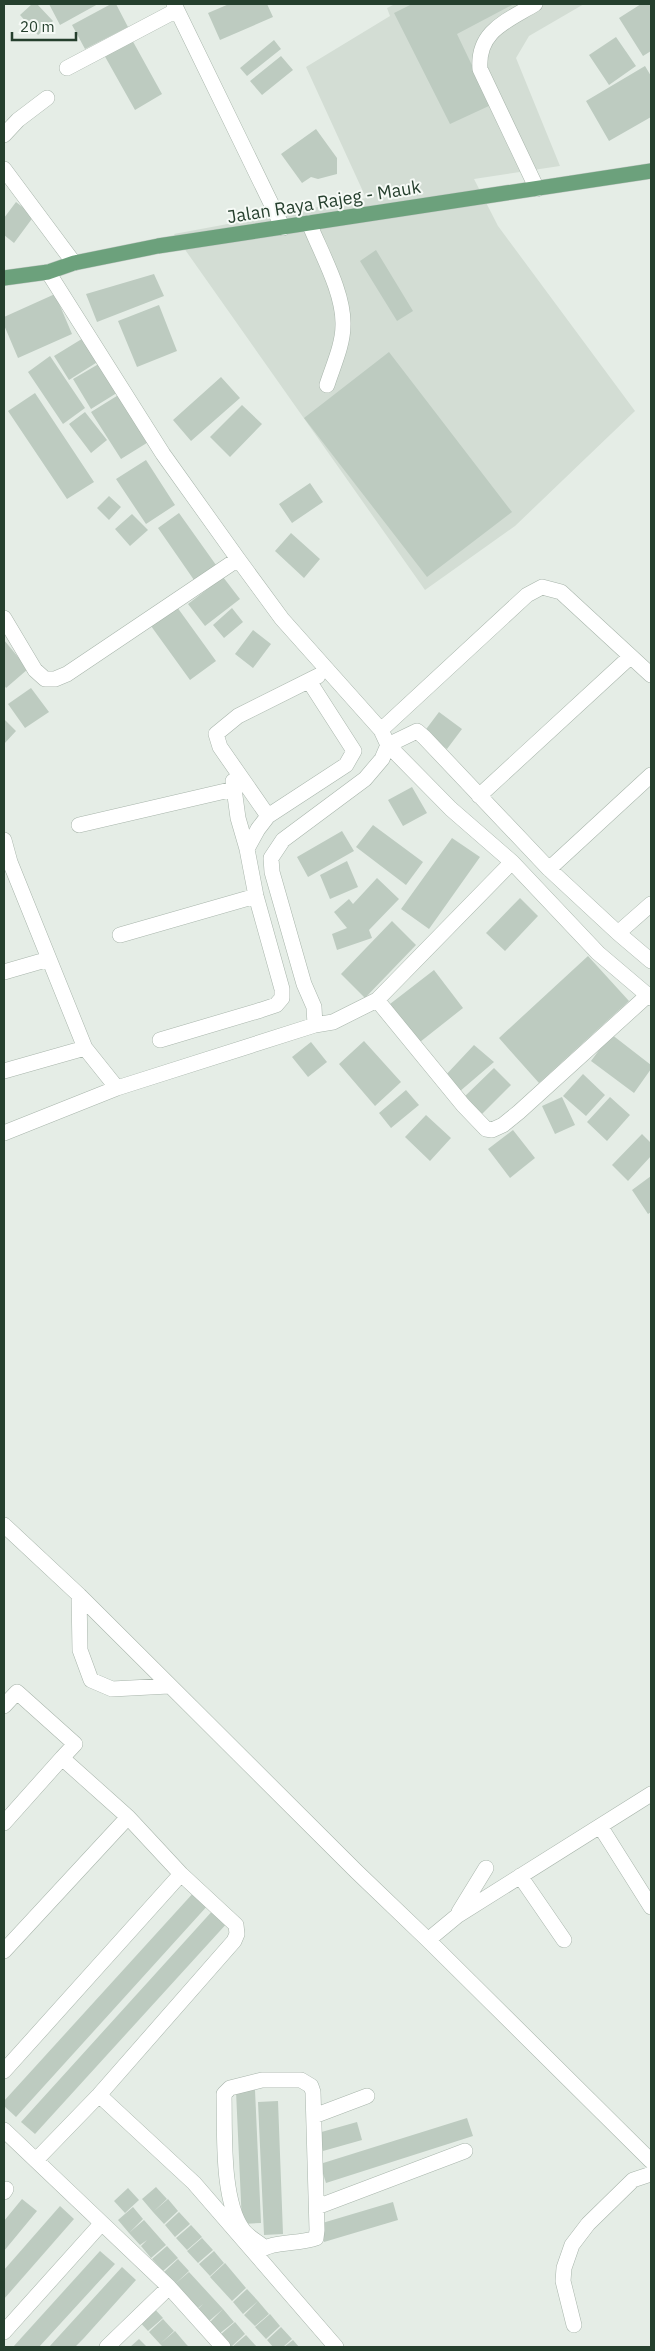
<svg xmlns="http://www.w3.org/2000/svg" width="655" height="2351" font-family="'IBM Plex Sans',sans-serif">
<rect width="100%" height="100%" fill="#e5ede6"/>
<path fill="#d3ddd4" d="M 395,4 L 584,4 L 529,36 L 516,58 L 560,166 L 474,179 L 498,226 L 635,411 L 515,526 L 425,590 L 174,234 L 366,198 L 306,67 L 390,16 L 387,8 Z"/>
<path fill="#bdcbc0" d="M 32,4 L 37,4 L 53,21 L 38,35 L 20,15 Z
M 49,4 L 98,4 L 60,25 Z
M 111,4 L 116,4 L 128,27 L 85,49 L 72,25 Z
M 229,4 L 267,4 L 273,17 L 220,40 L 208,13 Z
M 412,4 L 514,4 L 457,34 L 491,105 L 450,124 L 394,13 Z
M 641,4 L 650,4 L 651,6 L 651,51 L 643,56 L 619,18 Z
M 616,37 L 636,66 L 609,85 L 589,55 Z
M 131,38 L 162,94 L 135,110 L 103,53 Z
M 274,40 L 281,49 L 247,76 L 240,68 Z
M 281,56 L 293,70 L 262,95 L 250,81 Z
M 645,66 L 651,76 L 651,117 L 609,141 L 586,101 Z
M 316,129 L 337,158 L 337,174 L 318,179 L 311,177 L 302,183 L 281,154 Z
M 16,202 L 34,216 L 14,243 L 4,235 L 4,218 Z
M 376,250 L 413,311 L 397,321 L 360,261 Z
M 154,274 L 164,296 L 97,322 L 86,294 Z
M 55,294 L 72,334 L 18,358 L 4,325 L 4,317 Z
M 159,305 L 177,351 L 137,367 L 118,321 Z
M 85,337 L 99,361 L 69,380 L 54,356 Z
M 389,352 L 512,512 L 427,577 L 304,418 Z
M 50,356 L 85,408 L 63,424 L 28,372 Z
M 102,362 L 120,391 L 91,409 L 73,379 Z
M 221,377 L 240,398 L 191,441 L 173,420 Z
M 35,393 L 94,482 L 67,499 L 8,411 Z
M 120,394 L 150,441 L 121,459 L 91,412 Z
M 242,405 L 262,424 L 230,457 L 210,437 Z
M 85,412 L 107,440 L 91,453 L 69,424 Z
M 146,460 L 175,505 L 146,524 L 116,479 Z
M 310,483 L 323,502 L 292,523 L 279,504 Z
M 109,496 L 121,507 L 109,520 L 97,508 Z
M 179,513 L 216,565 L 194,580 L 158,528 Z
M 132,514 L 148,530 L 130,546 L 115,529 Z
M 291,533 L 320,559 L 304,578 L 275,551 Z
M 223,577 L 240,599 L 205,626 L 188,604 Z
M 177,607 L 216,661 L 190,680 L 151,626 Z
M 232,608 L 243,622 L 224,638 L 213,625 Z
M 253,630 L 271,644 L 253,668 L 235,654 Z
M 4,640 L 28,669 L 6,688 L 4,685 Z
M 31,688 L 49,712 L 25,728 L 8,704 Z
M 439,712 L 462,729 L 447,749 L 424,732 Z
M 4,719 L 16,731 L 4,744 Z
M 412,787 L 427,813 L 403,826 L 388,800 Z
M 373,825 L 423,862 L 406,885 L 356,847 Z
M 342,831 L 354,851 L 308,877 L 297,857 Z
M 452,838 L 480,857 L 429,929 L 401,909 Z
M 347,861 L 358,887 L 330,899 L 320,875 Z
M 377,878 L 399,899 L 369,930 L 372,938 L 337,950 L 332,934 L 347,928 L 334,912 L 349,899 L 353,904 Z
M 520,898 L 538,916 L 505,951 L 486,933 Z
M 392,921 L 416,945 L 365,998 L 341,974 Z
M 588,956 L 629,1001 L 539,1083 L 499,1038 Z
M 434,970 L 463,1008 L 420,1042 L 390,1004 Z
M 611,1034 L 651,1065 L 651,1069 L 634,1093 L 591,1061 Z
M 364,1041 L 401,1082 L 375,1106 L 339,1064 Z
M 311,1042 L 327,1062 L 308,1077 L 292,1057 Z
M 474,1045 L 494,1062 L 459,1092 L 443,1078 Z
M 494,1068 L 511,1085 L 480,1116 L 462,1099 Z
M 583,1074 L 605,1095 L 586,1116 L 563,1096 Z
M 406,1090 L 419,1105 L 391,1128 L 379,1113 Z
M 562,1097 L 575,1125 L 555,1134 L 542,1106 Z
M 610,1097 L 630,1115 L 607,1141 L 587,1122 Z
M 426,1115 L 451,1138 L 430,1161 L 405,1137 Z
M 513,1130 L 535,1158 L 510,1178 L 488,1149 Z
M 642,1134 L 651,1143 L 651,1156 L 628,1181 L 612,1165 Z
M 651,1176 L 651,1212 L 648,1214 L 632,1190 Z
M 195,1891 L 209,1904 L 16,2117 L 4,2106 L 4,2101 Z
M 215,1908 L 229,1921 L 35,2134 L 21,2122 Z
M 255,2090 L 261,2223 L 242,2224 L 236,2091 Z
M 278,2101 L 283,2234 L 264,2235 L 258,2102 Z
M 467,2118 L 473,2136 L 326,2183 L 320,2164 Z
M 357,2122 L 362,2140 L 323,2151 L 318,2133 Z
M 156,2187 L 167,2199 L 153,2212 L 142,2199 Z
M 128,2188 L 139,2200 L 125,2213 L 114,2201 Z
M 22,2199 L 37,2211 L 4,2251 L 4,2221 Z
M 168,2199 L 178,2211 L 164,2224 L 153,2212 Z
M 393,2202 L 398,2220 L 324,2242 L 319,2224 Z
M 60,2206 L 74,2219 L 4,2299 L 4,2270 Z
M 133,2207 L 143,2219 L 129,2233 L 118,2220 Z
M 179,2212 L 190,2224 L 175,2237 L 165,2225 Z
M 144,2220 L 166,2245 L 151,2258 L 141,2246 L 147,2240 L 140,2245 L 129,2233 Z
M 191,2225 L 202,2237 L 187,2250 L 176,2238 Z
M 202,2238 L 213,2250 L 198,2263 L 187,2251 Z
M 167,2246 L 178,2258 L 163,2271 L 152,2259 Z
M 100,2251 L 115,2264 L 39,2347 L 13,2347 Z
M 214,2251 L 224,2263 L 210,2276 L 199,2264 Z
M 178,2259 L 189,2271 L 175,2284 L 164,2272 Z
M 225,2263 L 246,2288 L 232,2301 L 210,2277 Z
M 122,2267 L 136,2280 L 84,2338 L 75,2347 L 49,2347 Z
M 189,2272 L 223,2309 L 208,2322 L 197,2310 L 203,2304 L 197,2309 L 175,2284 Z
M 247,2289 L 258,2301 L 243,2314 L 233,2302 Z
M 258,2301 L 269,2314 L 255,2326 L 244,2315 Z
M 152,2306 L 163,2318 L 148,2331 L 137,2319 Z
M 223,2309 L 234,2322 L 219,2334 L 209,2323 Z
M 270,2314 L 280,2326 L 266,2339 L 255,2327 Z
M 163,2319 L 174,2331 L 160,2344 L 149,2332 Z
M 235,2322 L 245,2334 L 231,2347 L 220,2335 Z
M 281,2327 L 292,2339 L 283,2347 L 273,2347 L 267,2340 Z
M 175,2331 L 186,2344 L 189,2347 L 163,2347 L 160,2344 Z
M 246,2335 L 257,2347 L 232,2347 Z
M 139,2339 L 147,2347 L 130,2347 Z
M 293,2340 L 299,2347 L 284,2347 Z"/>
<g fill="none" stroke-linecap="round" stroke-linejoin="round">
<g stroke="#a8b5ab" stroke-width="16">
<path id="minor" d="M 174,4 L 283,228
M 535,4 C 507,21 477,31 480,69 L 537,189
M 67,68 L 177,10
M 4,135 L 18,120 L 47,98
M 4,169 L 74,263
M 309,223 C 321,253 344,293 343,325 C 343,345 333,366 327,385
M 4,618 L 35,670 L 45,679 L 55,679 L 67,674 L 238,559
M 381,730 L 527,595 L 542,587 L 561,592 L 651,675
M 233,781 L 238,818 L 247,849
M 479,796 L 630,657
M 268,816 L 220,747 L 216,734 L 238,716 L 318,676
M 79,825 L 234,789
M 4,840 L 10,862 L 85,1048 L 117,1088
M 549,869 L 651,775
M 618,933 L 651,904
M 120,935 L 256,896
M 651,961 L 618,933 L 549,869 L 424,737 L 417,731 L 388,745 L 451,809 L 512,862 L 598,953 L 651,998
M 4,972 L 49,959
M 377,1000 L 463,1105 L 486,1129 L 492,1130 L 503,1125 L 519,1112 L 648,995
M 315,1025 L 333,1022 L 377,1000 L 512,862
M 160,1040 L 261,1010 L 276,1005 L 282,998 L 282,989 L 256,896 L 247,849 L 258,829 L 268,816 L 346,765 L 354,751 L 309,681
M 4,1071 L 85,1048
M 4,1133 L 117,1088 L 315,1025 L 314,1007 L 304,984 L 272,872 L 271,858 L 283,840 L 365,779 L 382,759 L 388,745 L 381,730 L 282,619 L 238,559 L 163,454 L 48,272
M 4,1525 L 79,1595 L 357,1872 L 428,1940 L 651,2161
M 79,1595 L 80,1650 L 91,1680 L 112,1689 L 169,1686
M 4,1706 L 17,1692 L 75,1744 L 62,1758 L 128,1817 L 181,1874
M 4,1823 L 62,1758
M 600,1826 L 651,1907
M 520,1876 L 564,1940
M 459,1912 L 486,1868
M 428,1940 L 457,1916 L 651,1794
M 4,1951 L 128,1817
M 4,2071 L 181,1874 L 236,1925 L 237,1934 L 234,1941 L 99,2095 L 37,2159
M 99,2095 L 194,2183 L 336,2347
M 314,2116 L 367,2096
M 4,2130 L 169,2287 L 223,2347
M 4,2192 L 6,2189
M 317,2207 L 465,2151
M 257,2253 C 272,2240 297,2245 316,2238 L 317,2230 L 313,2092 L 311,2086 L 301,2080 L 262,2080 L 230,2088 L 224,2094 C 225,2131 221,2200 243,2230 C 248,2237 258,2242 264,2247
M 574,2325 L 563,2281 L 564,2268 L 572,2245 L 588,2224 L 633,2180 L 651,2174
M 4,2332 L 101,2224
M 107,2347 L 169,2287"/>
</g>
<g stroke="#c2c9c4" stroke-width="16">
<path id="major" d="M 4,278 L 48,272 L 74,263 L 158,246 L 651,171"/>
</g>
<use href="#minor" stroke="#fff" stroke-width="15"/>
<use href="#major" stroke="#6ca17c" stroke-width="15"/>
</g>
<g text-anchor="middle" stroke-width="4" stroke-linejoin="round" paint-order="stroke">
<g font-size="18" fill="#253f2d" stroke="#f6faf6">
<text transform="translate(324 202) rotate(-9)" y="6">Jalan Raya Rajeg - Mauk</text>
</g>
</g>
<rect width="655" height="2351" fill="none" stroke="#253f2d" stroke-width="10"/>
<path d="M12 32v8h64v-8" fill="none" stroke="#253f2d" stroke-width="2.5"/>
<text x="20" y="32" font-size="15" fill="#253f2d" stroke="#f6faf6" stroke-width="4" paint-order="stroke">20 m</text>
</svg>
